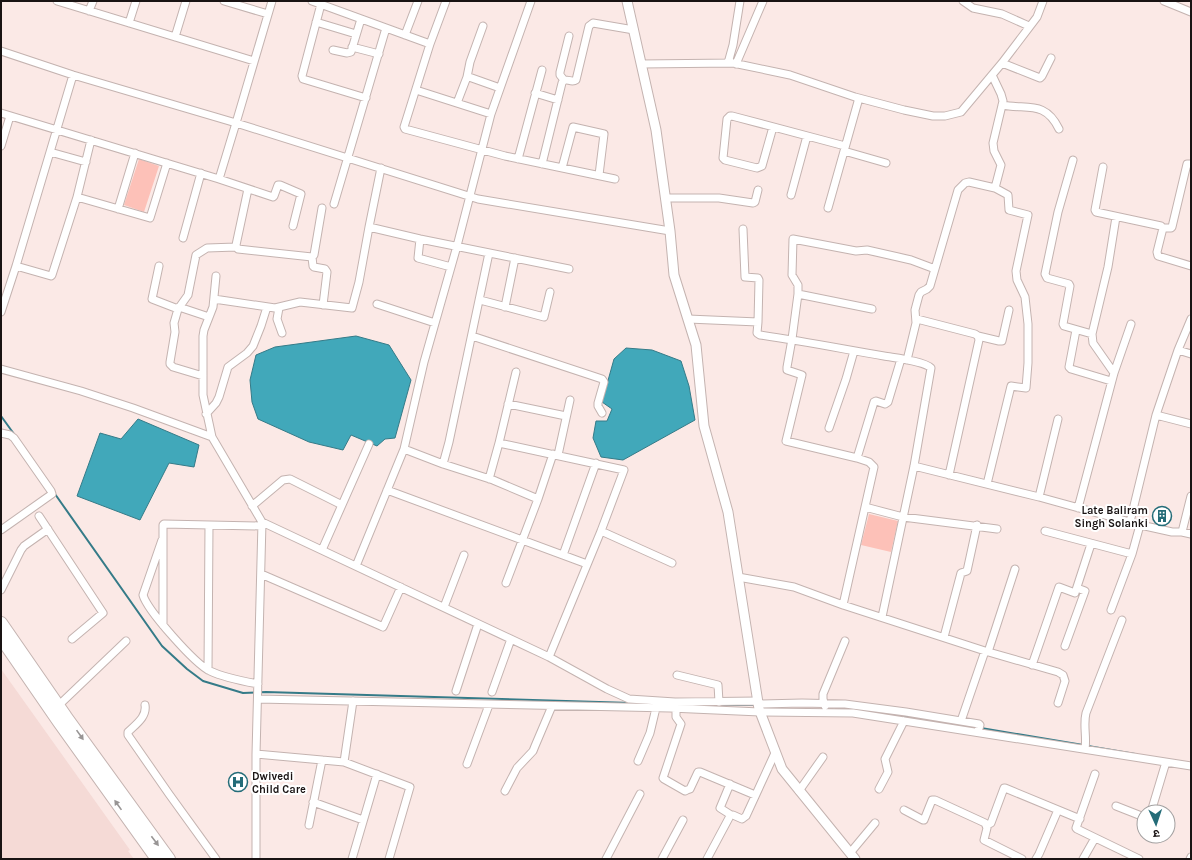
<svg xmlns="http://www.w3.org/2000/svg" width="1192" height="860" font-family="Karla,'Noto Sans Devanagari',sans-serif">
<rect width="100%" height="100%" fill="#fbe9e6"/>
<path fill="#f5dad6" d="M 1,669 L 130,850 L 128,851 L 134,859 L 1,859 Z"/>
<path fill="#fdc1b8" d="M 139,159 L 159,166 L 144,212 L 124,205 Z
M 869,514 L 898,521 L 891,552 L 861,545 Z"/>
<path fill="#41a8ba" stroke="#357b88" d="M 356,336 L 389,345 L 411,380 L 395,438 L 385,439 L 377,446 L 351,435 L 343,450 L 309,442 L 258,419 L 252,402 L 250,380 L 256,355 L 275,347 Z
M 626,348 L 652,350 L 681,361 L 689,386 L 695,420 L 623,460 L 601,457 L 593,438 L 596,421 L 607,421 L 612,409 L 602,402 L 614,359 Z
M 138,419 L 199,445 L 194,467 L 169,463 L 140,520 L 77,496 L 100,433 L 121,439 Z"/>
<g fill="none" stroke-linecap="round" stroke-linejoin="round">
<path stroke="#357b88" stroke-width="2" d="M 1,416 L 14,434
M 55,494 L 162,646 L 187,669 L 203,681 L 243,693 L 266,692 L 632,703
M 723,705 L 756,705
M 837,707 L 900,715 L 977,727
M 981,728 L 1083,745
M 1088,746 L 1135,754"/>
<g stroke="#c4b3b0" stroke-width="9">
<path id="minor" d="M 57,1 L 254,61
M 224,1 L 268,14
M 312,1 L 430,44
M 446,1 L 430,44 L 404,127 L 405,129 L 505,156 L 615,179
M 963,1 L 973,8 L 1002,14 L 1029,26
M 1164,1 L 1191,12
M 321,4 L 302,76 L 303,79 L 366,98
M 89,11 L 93,1
M 316,22 L 356,34
M 129,23 L 136,1
M 405,35 L 418,1
M 175,37 L 186,1
M 352,47 L 379,54
M 333,50 L 347,53 L 351,52 L 361,19
M 1,51 L 73,75 L 236,123 L 478,199 L 670,231
M 728,63 L 733,45 L 740,1
M 1002,63 L 1040,78 L 1042,76 L 1051,58
M 641,64 L 733,63 L 790,75 L 855,97 L 904,110 L 933,116 L 945,116 L 961,112 L 1002,63 L 1037,17 L 1043,1
M 736,64 L 763,1
M 467,77 L 470,62 L 483,26
M 564,80 L 560,75 L 560,72 L 569,36
M 416,90 L 491,114
M 535,93 L 558,100
M 457,103 L 467,77 L 469,77 L 500,88
M 1002,105 C 1027,110 1045,100 1059,129
M 1,113 L 219,179 L 273,197 L 274,196 L 278,185 L 280,185 L 301,194 L 293,226
M 773,127 L 762,166 L 757,168 L 725,160 L 723,158 L 727,119 L 730,116 L 732,116 L 845,146
M 1,146 L 10,116
M 844,151 L 886,163
M 50,152 L 86,162
M 518,159 L 542,70
M 1073,160 L 1058,212 L 1045,274 L 1047,278 L 1069,284 L 1070,286 L 1063,324 L 1064,326 L 1092,334
M 542,164 L 562,83 L 564,80 C 568,79 572,83 576,80 L 589,26 L 593,23 L 634,30
M 1103,167 L 1095,210 L 1096,212 L 1161,226 L 1163,228 L 1157,252 L 1158,256 L 1191,266
M 562,168 L 573,127 L 604,134 L 599,175
M 219,179 L 236,123 L 272,1
M 248,189 L 236,245 L 237,248 L 238,249 L 312,257 L 314,255 L 322,208
M 791,195 L 807,136
M 77,197 L 150,218 L 167,163
M 665,198 L 719,198 L 753,203 L 755,202 L 758,190
M 334,204 L 386,28
M 828,208 L 859,98
M 118,209 L 135,153
M 369,227 L 381,168
M 1163,228 L 1171,228 L 1172,227 L 1187,164 L 1191,164
M 743,229 L 745,277 L 758,278 L 759,280 L 758,322
M 183,238 L 201,173
M 420,239 L 418,258 L 451,267
M 312,257 L 313,266 L 314,267 L 325,269 L 327,272 L 323,305
M 16,266 L 51,276 L 52,275 L 77,197 L 91,140
M 159,266 L 152,299 L 178,309
M 216,276 L 213,307 L 204,330 L 203,336 L 203,395 L 212,437 L 262,522 L 256,754 L 256,859
M 798,294 L 798,285 L 792,275 L 793,239 L 856,251 L 867,250 L 898,257 L 911,260 L 935,269
M 214,299 L 275,308 L 300,302 L 352,308 L 359,282 L 369,227 L 420,239 L 569,269
M 480,300 L 544,317 L 550,292
M 377,304 L 435,323
M 179,307 L 209,317
M 505,307 L 515,258
M 279,308 L 277,319 L 282,333
M 1,312 L 16,266 L 73,75
M 688,319 L 758,322 L 757,333 L 760,335 C 802,341 843,349 884,356 C 895,358 924,361 931,368 L 914,466 L 882,617
M 917,319 L 975,334 L 978,336 L 979,340 L 949,475
M 1076,330 L 1069,367 L 1071,369 L 1111,381
M 472,336 L 602,379 L 604,382 L 598,403 L 598,406 L 602,413
M 978,336 L 999,341 L 1002,341 L 1009,310
M 1178,350 L 1191,354
M 907,360 L 916,323 L 915,310 L 919,295 L 921,292 L 927,289 L 930,286 L 958,190 L 965,183 L 969,182 L 995,188
M 1,369 L 81,391 L 133,408 L 212,437
M 1114,373 L 1131,324
M 203,376 L 173,367 L 170,364 L 170,362 L 175,332 L 174,323 L 178,309 L 188,295 L 196,255 L 207,248 L 236,247
M 508,404 L 566,416
M 206,414 L 216,403 L 219,397 L 228,367 L 247,353 L 253,346 L 261,326 L 267,307
M 1156,415 L 1191,424
M 829,428 L 846,379 L 854,351
M 1,433 L 10,435 L 14,438 L 51,491 L 52,494 L 1,530
M 499,443 L 516,372
M 404,449 L 443,464 L 493,480 L 538,499 L 506,583
M 558,455 L 570,400
M 857,458 L 874,402 L 876,401 L 885,404 L 888,402 L 901,359
M 443,464 L 449,442 L 489,253
M 914,466 L 1039,497 L 1130,522 L 1156,415 L 1178,350 L 1191,319
M 489,479 L 499,443 L 624,470 L 601,531 L 549,657
M 987,484 L 1011,386 L 1026,388 L 1028,363 L 1028,324 L 1025,297 L 1017,280 L 1016,271 L 1028,215 L 1009,210 L 1008,195 L 995,188 L 1001,165 L 994,151 L 993,143 L 1003,101 L 1001,94 L 992,75
M 387,490 L 587,564
M 1039,497 L 1058,419
M 538,499 L 553,454
M 252,506 L 283,480 L 290,479 L 342,505
M 865,507 L 903,517 L 997,529
M 1078,508 L 1114,373 L 1093,343 L 1092,334 L 1108,267 L 1116,217
M 39,516 L 103,613 L 72,639
M 262,522 L 549,657 L 607,689 L 629,699 L 675,702 L 758,701
M 1136,524 L 1172,532 L 1182,532 L 1191,534
M 601,531 L 672,563
M 1045,531 L 1132,554
M 1182,532 L 1191,496
M 162,540 L 143,595 C 147,610 195,664 210,671 C 225,678 242,681 258,684
M 322,550 L 369,444
M 563,555 L 596,463
M 356,566 L 404,449 L 424,362 L 457,246 L 491,114 L 531,1
M 261,574 L 381,626 L 383,627 L 384,625 L 401,587
M 738,577 L 794,587 L 843,605 L 985,651 L 1058,672 L 1063,675 L 1065,681 L 1058,703
M 1,590 L 21,550 L 24,546 L 48,529
M 843,605 L 874,467 L 869,462 L 857,458 L 786,441 L 802,375 L 787,370 L 787,367 L 792,339 L 798,294 L 872,309
M 444,607 L 464,555
M 1111,610 L 1132,554 L 1140,525
M 163,625 L 163,525 L 164,524 L 262,526
M 944,637 L 961,573 L 967,571 L 977,525
M 1065,646 L 1085,591 L 1077,588
M 988,652 L 1015,569
M 1032,665 L 1059,587 L 1075,593 L 1091,544
M 208,670 L 209,525
M 677,675 L 718,685 L 719,702
M 456,691 L 478,624
M 492,692 L 511,639
M 258,699 L 670,708 L 760,712 L 853,713 L 1191,766
M 353,701 L 344,762 L 410,787 L 389,859
M 758,704 L 802,703 L 845,704 L 906,712 L 979,724 L 980,725 L 978,732
M 59,705 L 126,641
M 145,705 C 147,717 136,724 128,732 L 128,735 L 169,794 L 216,859
M 825,706 L 823,699 L 823,694 L 845,641
M 676,709 L 676,717 L 681,724 L 663,778 L 664,779 L 685,791 L 687,790 L 690,789 L 698,772 L 700,772 L 755,795
M 961,721 L 985,651
M 1085,749 C 1087,737 1083,725 1086,713 L 1122,620
M 256,754 L 344,762
M 638,761 L 650,733 L 656,708
M 467,764 L 489,705
M 1095,774 L 1076,828 L 1077,829 L 1139,859
M 730,784 L 720,808 L 731,815
M 879,789 L 888,772 L 885,759 L 904,721
M 505,791 L 517,768 L 533,751 L 535,746 L 552,706
M 799,791 L 823,757
M 313,802 L 363,820
M 1116,806 L 1144,817
M 904,810 L 923,820 L 924,820 L 932,800 L 935,800 L 985,823 L 987,828 L 984,840 L 1022,859
M 1151,812 L 1166,762
M 309,825 L 322,760
M 987,825 L 991,823 L 1004,788 L 1005,788 L 1080,819
M 850,853 L 875,823
M 352,859 L 377,774
M 606,859 L 640,794
M 662,859 L 683,820
M 707,859 L 730,816 L 733,815 L 742,819 L 746,816 L 775,753
M 1036,859 L 1039,854 L 1058,810
M 1083,859 L 1095,838
M 1190,859 L 1191,857"/>
</g>
<g stroke="#c4b3b0" stroke-width="11">
<path id="tertiary" d="M 627,1 L 656,130 L 670,231 L 674,275 L 696,345 L 704,426 L 728,512 L 759,709 L 782,769 L 855,859"/>
</g>
<g stroke="#c4b3b0" stroke-width="14">
<path id="trunk" d="M 1,623 L 66,717 L 169,859
M 1,638 L 59,722 L 157,859"/>
</g>
<use href="#minor" stroke="#fff" stroke-width="7"/>
<use href="#tertiary" stroke="#fff" stroke-width="9"/>
<use href="#trunk" stroke="#fff" stroke-width="12"/>
</g>
<defs><path id="oneway-solid" d="M-6-.8H1V-3.2L6.5 0L1 3.2V.8H-6Z"/></defs>
<g fill="#989595">
<use href="#oneway-solid" transform="translate(80 735) rotate(55)"/>
<use href="#oneway-solid" transform="translate(118 805) rotate(-125)"/>
<use href="#oneway-solid" transform="translate(155 841) rotate(53)"/>
</g>
<defs>
<g id="building-ring" transform="scale(1)"><circle r="9.5" fill="#fff" stroke="#246c78" stroke-width="1.5"/><path d="M-4-6H4V6H1V3H-1V6H-4ZM-2.5-4.3h1.7v1.8h-1.7ZM.8-4.3h1.7v1.8H.8ZM-2.5-1h1.7V.8h-1.7ZM.8-1h1.7V.8H.8Z" fill="#246c78"/></g>
<g id="hospital-ring" transform="scale(1)"><circle r="9.5" fill="#fff" stroke="#246c78" stroke-width="1.5"/><path d="M-5-5h3v3.5h4V-5h3V5h-3V1.5h-4V5h-3Z" fill="#246c78"/></g>
</defs>
<g fill-rule="evenodd">
<use href="#building-ring" x="1162" y="516"/>
<use href="#hospital-ring" x="238" y="782"/>
</g>
<g text-anchor="middle" stroke-width="4" stroke-linejoin="round" paint-order="stroke">
<g font-size="11" font-weight="bold" fill="#191313" stroke="#fff" text-anchor="end">
<text x="1148" y="514">Late Baliram<tspan x="1148" dy="13">Singh Solanki</tspan></text>
<text x="252" y="780" text-anchor="start">Dwivedi<tspan x="252" dy="13">Child Care</tspan></text>
</g>
</g>
<rect width="1192" height="860" fill="none" stroke="#191313" stroke-width="4"/>
<g transform="translate(1156 824) rotate(177)"><circle r="19" fill="#ffffff" stroke="#a3a1a1"/>
<path d="M0-3L7 15L0 10L-7 15Z" fill="#246c78"/>
<text y="-6" font-size="11" font-weight="bold" text-anchor="middle" fill="#191313">उ</text>
</g>
</svg>
